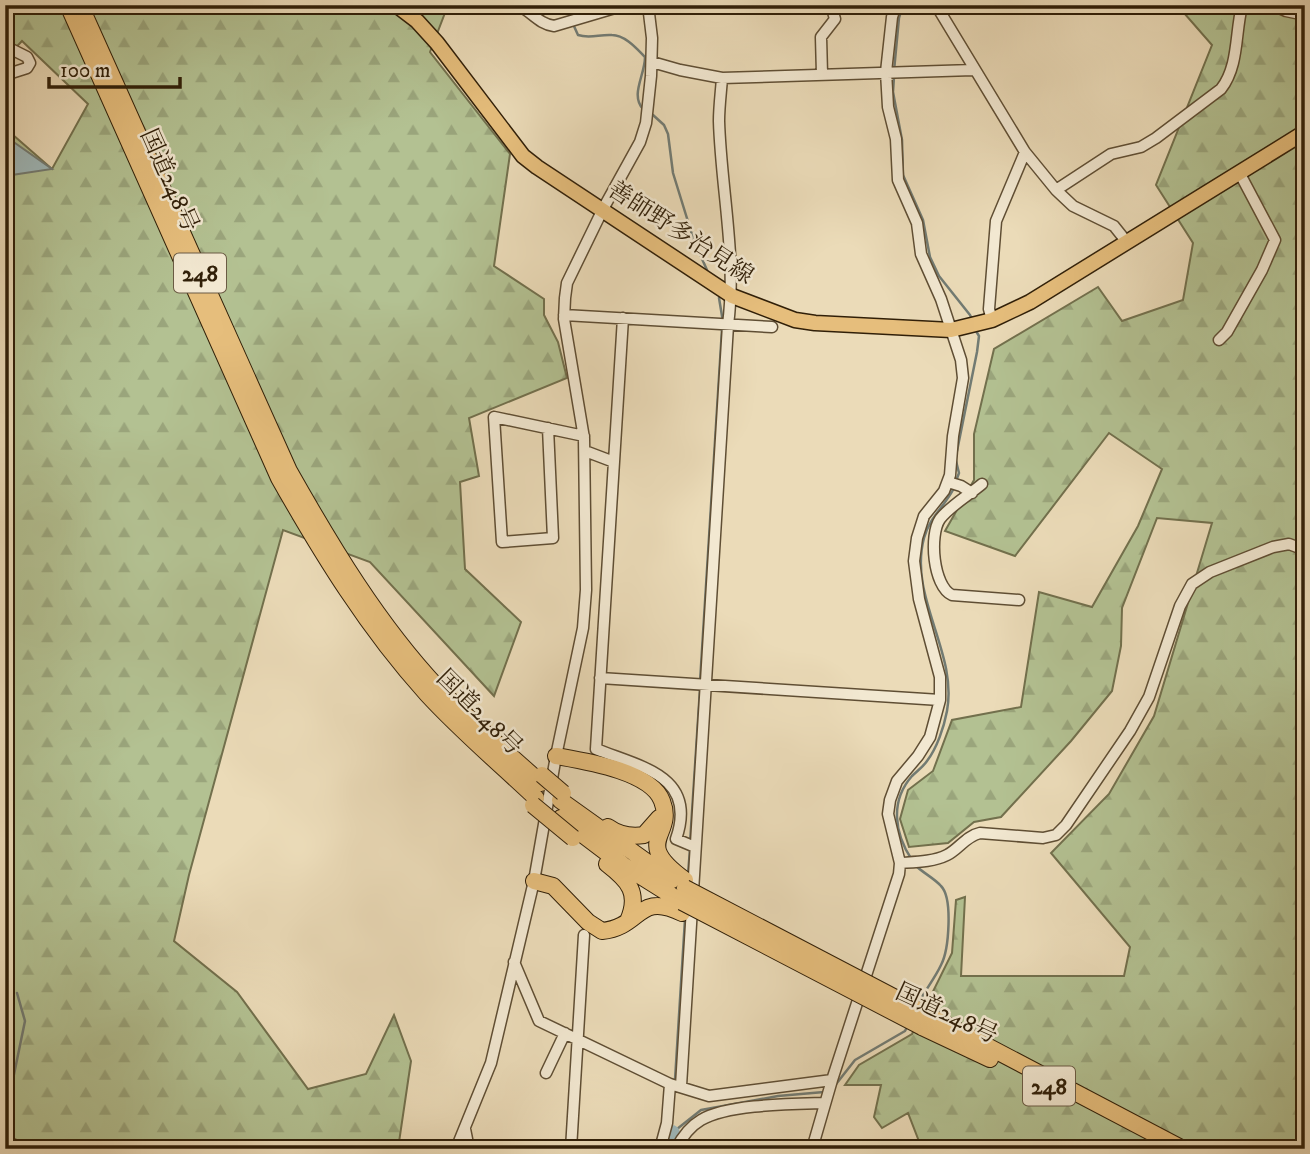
<svg xmlns="http://www.w3.org/2000/svg" width="1310" height="1154" font-family="'IM FELL DW Pica','Noto Serif JP',serif">
<defs>
<pattern id="forest-firs" width="22" height="20" patternUnits="userSpaceOnUse" patternTransform="scale(1.75)"><rect width="22" height="20" fill="#b3c192"/><path d="M5 1l3.5 6h-7zM16 11l3.5 6h-7z" fill="#9aa57c"/></pattern>
</defs>
<rect width="100%" height="100%" fill="#ebdbb8"/>
<filter id="stains"><feTurbulence type="fractalNoise" baseFrequency=".00286" numOctaves="4"/><feColorMatrix values="0 0 0 0 .2 0 0 0 0 .09 0 0 0 0 .02 0 0 0 .5 -.17"/></filter>
<radialGradient id="worn" r=".72"><stop offset=".6" stop-color="#630" stop-opacity="0"/><stop offset="1" stop-color="#630" stop-opacity=".3"/></radialGradient>
<path fill="url(#forest-firs)" stroke="#72704d" stroke-width="2" d="M 5,5 L 448,5 L 430,52 L 510,154 L 494,266 L 544,299 L 544,315 L 558,342 L 567,378 L 469,418 L 479,476 L 460,482 L 465,569 L 521,622 L 494,696 L 370,562 L 283,530 L 189,875 L 174,941 L 237,992 L 308,1089 L 366,1074 L 394,1015 L 411,1061 L 398,1149 L 5,1149 L 5,128 L 52,169 L 88,104 L 22,41 L 5,59 Z
M 1177,5 L 1305,5 L 1305,1149 L 922,1149 L 908,1113 L 882,1128 L 874,1117 L 881,1085 L 845,1085 L 859,1065 L 912,1034 L 952,953 L 956,900 L 965,897 L 961,976 L 1124,976 L 1130,947 L 1051,853 L 1109,794 L 1154,716 L 1212,523 L 1157,518 L 1122,608 L 1121,646 L 1112,691 L 1071,741 L 1001,817 L 974,822 L 948,843 L 909,847 L 900,819 L 908,790 L 933,771 L 952,720 L 1021,707 L 1039,592 L 1092,607 L 1138,526 L 1162,469 L 1109,433 L 1015,556 L 945,531 L 974,480 L 974,434 L 994,349 L 1098,287 L 1122,321 L 1183,300 L 1193,243 L 1156,185 L 1212,45 Z"/>
<path fill="#9eb8ba" stroke="#727b73" stroke-width="2" d="M 5,136 L 52,169 L 5,176 Z"/>
<g fill="none" stroke-linecap="round" stroke-linejoin="round">
<path stroke="#727b73" stroke-width="2.5" d="M 573,17 L 573,5
M 573,24 L 578,35 C 590,39 600,34 612,35 C 625,35 637,49 645,57 C 645,75 630,95 643,109
M 894,71 L 899,18 L 903,5
M 894,77 L 893,92 L 902,140 L 903,175 L 923,220 L 930,257 L 939,276 L 970,315 L 973,321
M 653,115 L 664,125 L 668,134 L 673,173 L 694,241 L 707,270
M 719,298 L 723,322
M 957,451 L 977,352 L 979,336 L 976,331
M 956,461 L 959,473 L 956,481
M 700,682 L 722,329
M 690,843 L 700,689
M 912,860 C 894,833 890,801 912,776 C 917,771 923,767 927,761 C 937,748 944,727 947,711 C 958,652 908,597 924,538 C 929,518 945,506 954,488
M 915,865 C 923,873 934,878 941,886 C 953,898 949,950 941,965 C 935,978 926,989 919,1002
M 688,874 L 690,849
M 675,1080 L 685,919
M 833,1088 L 855,1060 L 905,1031 L 907,1027
M 5,1118 L 25,1021 L 17,993
M 672,1133 L 701,1110 L 778,1096 L 824,1092"/>
<path stroke="#9eb8ba" stroke-width="16" d="M 666,1149 L 672,1133"/>
<g stroke="#5f4e34" stroke-width="13">
<path id="minor" d="M 456,5 L 478,5
M 518,5 C 532,12 539,24 554,26 L 625,5
M 936,5 L 1025,152 L 1056,190 L 1073,206 L 1114,226 L 1126,241
M 1273,5 L 1286,11 L 1305,15
M 5,14 L 6,5
M 5,46 L 27,57 L 30,63 L 27,68 L 5,75
M 652,62 L 680,70 L 722,78 L 973,70
M 822,74 L 821,37 L 835,19 L 831,5
M 1056,190 L 1111,154 L 1141,147 L 1156,138 L 1221,89 C 1239,66 1235,33 1242,6 L 1246,5
M 564,315 L 772,327
M 623,318 L 596,749 C 641,767 698,776 676,839 L 695,847
M 992,320 L 989,309 L 996,221 L 1025,152
M 1219,340 L 1227,332 L 1262,270 L 1275,240 L 1239,172
M 548,428 L 553,538 L 502,542 L 494,417 L 584,436
M 585,451 L 614,462
M 948,482 L 961,486 L 972,493
M 982,484 C 969,495 950,506 940,519 C 929,535 933,586 952,595 L 1019,600
M 600,678 L 940,700
M 900,863 C 915,862 933,862 947,855 C 959,849 966,836 980,833 L 1043,838 L 1056,835 L 1066,825 L 1130,731 L 1149,697 L 1180,606 L 1192,584 L 1210,572 L 1273,547 L 1289,544 L 1305,550
M 514,962 L 539,1021 L 670,1084 L 709,1096 L 832,1080
M 546,1073 L 565,1033
M 681,1086 L 728,325 C 737,256 721,189 719,121 C 719,107 721,92 722,78
M 465,1129 L 469,1149
M 5,1141 L 24,1149
M 456,1149 L 491,1063 L 534,881 L 556,756 L 583,628 L 586,590 L 584,438 L 564,319 L 565,298 L 567,283 L 603,209 L 640,142 L 646,123 L 651,76 L 652,38 L 648,5
M 571,1149 L 584,935
M 660,1149 L 667,1123 L 670,1084
M 676,1149 C 682,1137 689,1127 701,1120 C 728,1104 793,1104 825,1103
M 812,1149 L 832,1080 L 899,874 L 900,863 L 888,814 L 890,800 L 897,781 L 918,756 L 930,737 L 940,700 L 940,677 L 919,599 L 914,561 L 917,538 L 924,516 L 944,491 L 950,475 L 953,436 L 963,378 L 961,360 L 941,299 L 921,254 L 917,223 L 898,180 L 896,139 L 888,107 L 886,72 L 892,17 L 896,5"/>
</g>
<g stroke="#301f08" stroke-width="17">
<path id="major" d="M 396,5 L 417,21 L 437,43 L 523,156 L 537,167 L 732,296 L 795,320 L 815,323 L 951,330 L 992,320 L 1030,302 L 1305,132"/>
</g>
<g stroke="#301f08" stroke-width="18">
<path id="highway" d="M 68,5 L 279,478 C 322,554 368,629 427,694 C 461,731 500,764 536,798
M 80,5 L 289,471 C 332,547 378,624 438,688 C 470,721 506,752 541,783
M 556,756 C 584,761 651,771 662,801 C 676,837 630,840 685,880
M 560,800 L 672,880
M 561,818 L 623,865 L 682,902
M 608,827 C 619,835 631,837 644,835 L 659,818
M 607,864 C 629,881 640,893 628,921
M 534,881 L 553,886 L 588,922 L 602,931 C 642,927 637,891 682,913
M 928,1015 L 1183,1149
M 922,1027 L 990,1059"/>
</g>
<use href="#minor" stroke="#f2e8d1" stroke-width="10"/>
<use href="#major" stroke="#e6be7c" stroke-width="14"/>
<use href="#highway" stroke="#e6be7c" stroke-width="16"/>
<g stroke="#301f08" stroke-width="18" stroke-linecap="butt">
<path id="highway-bridge" d="M 542,775 L 563,793
M 533,805 L 573,838
M 685,888 L 928,1015
M 682,902 L 922,1027"/>
</g>
<use href="#highway-bridge" stroke="#e6be7c" stroke-width="16"/>
</g>
<g text-anchor="middle" stroke-width="5" stroke-linejoin="round" paint-order="stroke">
<g fill="#f2e8d1" stroke="#6a5b44" stroke-width="2">
<rect x="174" y="253.5" width="52" height="39" rx="5"/>
<rect x="1023" y="1066.5" width="52" height="39" rx="5"/>
</g>
<g font-size="23" font-weight="bold" fill="#301f08">
<text x="200" y="281">248</text>
<text x="1049" y="1094">248</text>
</g>
<g font-size="24" fill="#301f08" stroke="#f2e8d1">
<text transform="translate(170 180) rotate(66)" y="8">国道248号</text>
<text transform="translate(681 232) rotate(33)" y="8">善師野多治見線</text>
<text transform="translate(480 712) rotate(45)" y="8">国道248号</text>
<text transform="translate(947 1013) rotate(25)" y="8">国道248号</text>
</g>
</g>
<rect width="1310" height="1154" fill="none" stroke="#ebdbb8" stroke-width="28"/>
<rect x="7" y="7" width="1296" height="1140" fill="none" stroke="#301f08" stroke-width="3.5"/>
<rect x="14" y="14" width="1282" height="1126" fill="none" stroke="#301f08" stroke-width="2"/>
<path d="M49 77v10h131v-10" fill="none" stroke="#301f08" stroke-width="3.5"/>
<text x="60" y="77" font-size="21" fill="#301f08" stroke="#f2e8d1" stroke-width="5" paint-order="stroke">100 m</text>
<rect width="100%" height="100%" filter="url(#stains)"/>
<rect width="100%" height="100%" fill="url(#worn)"/>
</svg>
